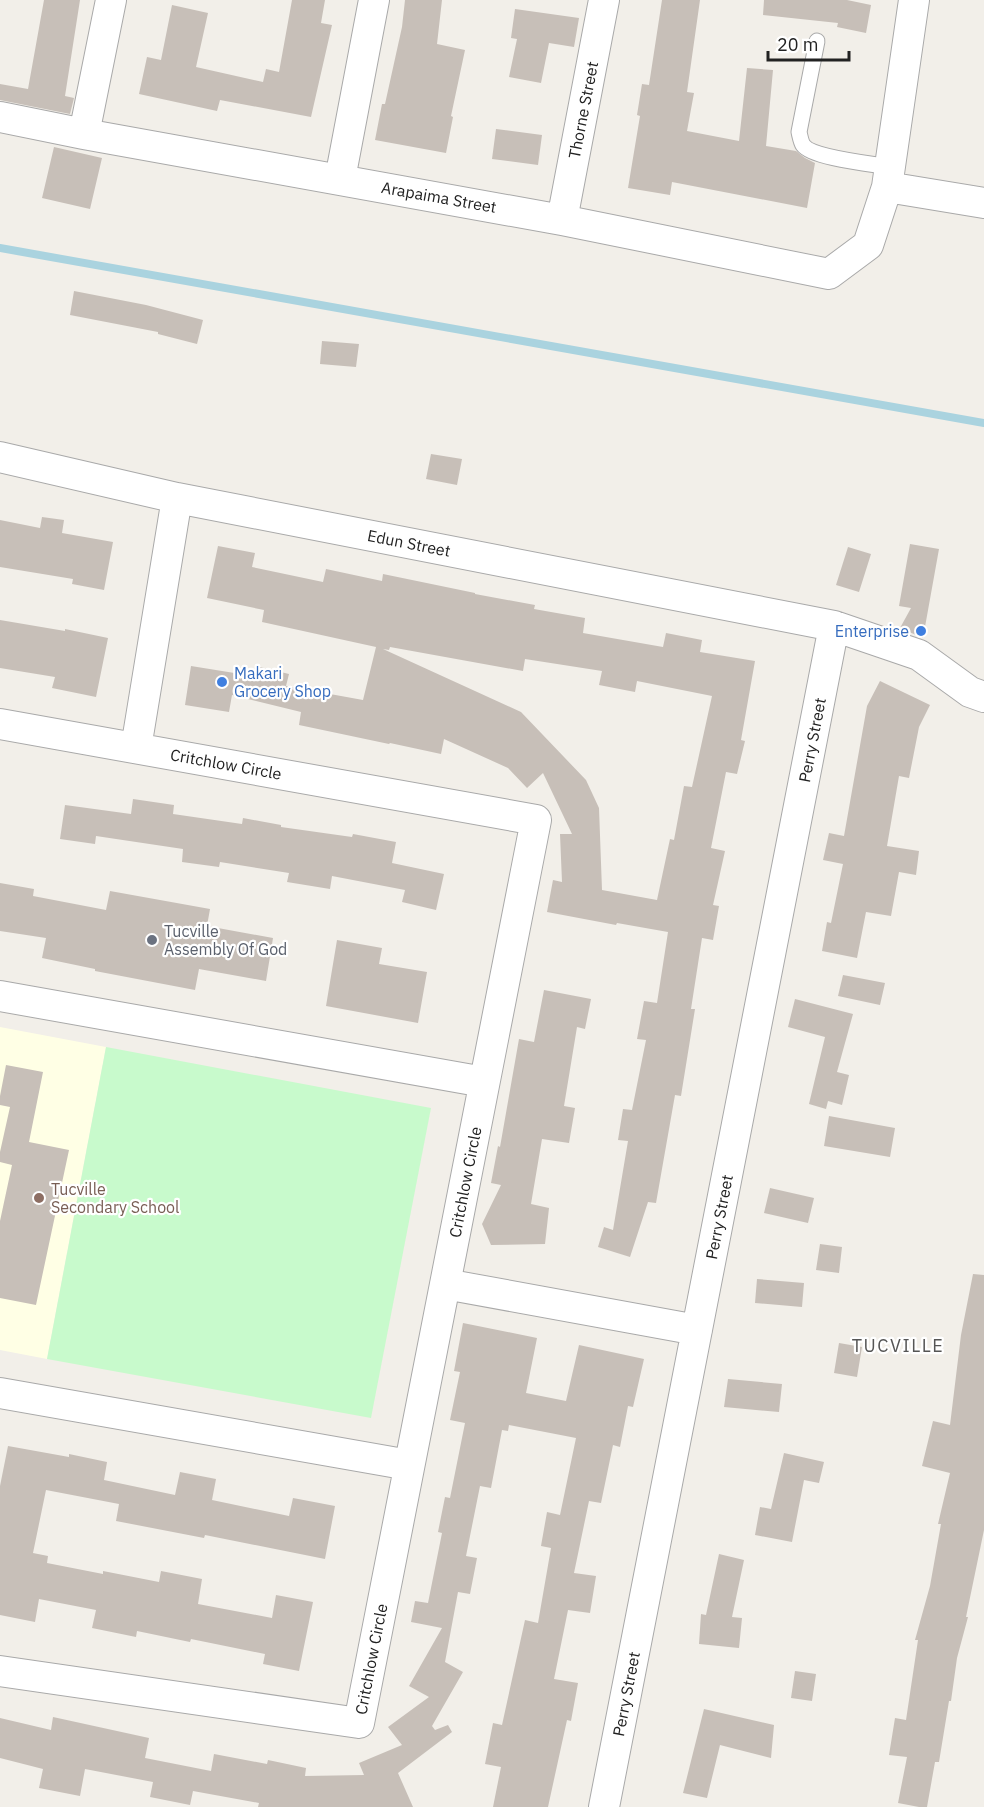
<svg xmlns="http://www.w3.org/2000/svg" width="984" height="1807" font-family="'IBM Plex Sans',sans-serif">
<rect width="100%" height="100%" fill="#f2efe9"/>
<path fill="#ffffe5" d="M 0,1027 L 106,1047 L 47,1359 L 0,1350 Z"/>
<path fill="#c8facc" d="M 106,1047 L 431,1108 L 371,1418 L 47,1359 Z"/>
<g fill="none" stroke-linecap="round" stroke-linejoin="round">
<path stroke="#aad3df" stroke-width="8" d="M 0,248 L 984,423"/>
</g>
<path fill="#c7bfb8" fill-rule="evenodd" d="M 44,0 L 80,0 L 65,96 L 74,98 L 70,114 L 0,100 L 0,84 L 28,89 Z
M 292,0 L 325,0 L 321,23 L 332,25 L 311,117 L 220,100 L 217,111 L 139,94 L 147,57 L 161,60 L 172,5 L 208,13 L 196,67 L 263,82 L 266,69 L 279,72 Z
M 405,0 L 442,0 L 437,44 L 465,50 L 451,116 L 453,117 L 446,153 L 375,140 L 382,104 L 385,104 L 402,27 Z
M 662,0 L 700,0 L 687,92 L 694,93 L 687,131 L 739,141 L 747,68 L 773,70 L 766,146 L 796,151 L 805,158 L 815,163 L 807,208 L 672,182 L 670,195 L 628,188 L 640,116 L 637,115 L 642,84 L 649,85 Z
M 764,0 L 847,0 L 871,5 L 866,33 L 837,27 L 838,23 L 763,15 Z
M 515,9 L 579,18 L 574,47 L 549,43 L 541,83 L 509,77 L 517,39 L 511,38 Z
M 496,129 L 542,135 L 538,165 L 492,159 Z
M 54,147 L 102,158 L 90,209 L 42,198 Z
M 74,291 L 146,305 L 203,320 L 197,344 L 158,334 L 158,332 L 70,315 Z
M 322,341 L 359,344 L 356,367 L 320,364 Z
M 431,454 L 462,459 L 457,485 L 426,479 Z
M 42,517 L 64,520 L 62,533 L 113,542 L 104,590 L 72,584 L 73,579 L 0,567 L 0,520 L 40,528 Z
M 910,544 L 939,549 L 923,638 L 900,628 L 911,608 L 899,606 Z
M 218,546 L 255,553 L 252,567 L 323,582 L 326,569 L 382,581 L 383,574 L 475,593 L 475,594 L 535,605 L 534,609 L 585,618 L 583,633 L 663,647 L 666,633 L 702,640 L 700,652 L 755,661 L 741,740 L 745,741 L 737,774 L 726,772 L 711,848 L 725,851 L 713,905 L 719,906 L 713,940 L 702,938 L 691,1009 L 695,1009 L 681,1096 L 675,1095 L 656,1203 L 648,1202 L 630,1257 L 598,1247 L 604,1227 L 613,1230 L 628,1141 L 618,1140 L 623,1109 L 632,1110 L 646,1040 L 637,1039 L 644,1001 L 657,1003 L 668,932 L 617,923 L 616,925 L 547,912 L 553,880 L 562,882 L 560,834 L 572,834 L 543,773 L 527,788 L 508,768 L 444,739 L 441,754 L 390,743 L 389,744 L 299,725 L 301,712 L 232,695 L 229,712 L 185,705 L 191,666 L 253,676 L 256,666 L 289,674 L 286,686 L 363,700 L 376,647 L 262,622 L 264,610 L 207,598 ZM 390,647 L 523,671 L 525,659 L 602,671 L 599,685 L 635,692 L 637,681 L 712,696 L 692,787 L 684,786 L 674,840 L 670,839 L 657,900 L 602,890 L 599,808 L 586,780 L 521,712 L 383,649 L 389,650 Z
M 848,547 L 871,554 L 859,592 L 836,585 Z
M 0,620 L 65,631 L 65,629 L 108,638 L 96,697 L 52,688 L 55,677 L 0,668 Z
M 880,681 L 930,705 L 919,727 L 909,778 L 899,776 L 887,846 L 919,851 L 916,875 L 899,872 L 891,916 L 866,912 L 857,958 L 822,951 L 827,922 L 831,923 L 843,864 L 823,860 L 829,833 L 844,836 L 867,706 Z
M 133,799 L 174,805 L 173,814 L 242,824 L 243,818 L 281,825 L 281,827 L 352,837 L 353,834 L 396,842 L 392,863 L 444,874 L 436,910 L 402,902 L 405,890 L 332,876 L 330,889 L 287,882 L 289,873 L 220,862 L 219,867 L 182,862 L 183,849 L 96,836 L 95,844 L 60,839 L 65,805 L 131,814 Z
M 0,883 L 34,889 L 33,896 L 106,910 L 110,891 L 210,909 L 207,926 L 273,938 L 266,981 L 199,969 L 195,990 L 95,971 L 95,969 L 42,958 L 46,938 L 0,931 Z
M 337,940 L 382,948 L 379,964 L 427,972 L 418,1023 L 326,1006 Z
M 843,975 L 885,983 L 880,1005 L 838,996 Z
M 544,990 L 591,999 L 585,1029 L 577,1027 L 564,1106 L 575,1108 L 569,1143 L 542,1139 L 531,1204 L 549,1208 L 545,1244 L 491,1245 L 482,1224 L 501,1185 L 491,1183 L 498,1146 L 500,1147 L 519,1039 L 534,1042 Z
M 795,999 L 853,1014 L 837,1072 L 849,1075 L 842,1105 L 828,1101 L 826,1109 L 809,1104 L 825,1037 L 788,1027 Z
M 6,1065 L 43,1072 L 29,1142 L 69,1150 L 36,1305 L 0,1298 L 0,1221 L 12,1165 L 0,1162 L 0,1152 L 10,1107 L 0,1105 L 0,1096 Z
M 829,1116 L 895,1128 L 890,1157 L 824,1146 Z
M 770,1188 L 814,1198 L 808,1223 L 764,1213 Z
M 820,1244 L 842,1247 L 839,1273 L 816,1270 Z
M 973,1274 L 984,1275 L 984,1530 L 966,1617 L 968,1617 L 957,1658 L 951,1701 L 949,1701 L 939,1762 L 935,1762 L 927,1807 L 919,1807 L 898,1803 L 907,1757 L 889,1755 L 895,1718 L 906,1720 L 918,1640 L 915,1640 L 930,1586 L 941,1524 L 938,1524 L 950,1473 L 922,1466 L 933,1421 L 950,1425 L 961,1335 Z
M 757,1279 L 804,1283 L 802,1307 L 755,1303 Z
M 463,1323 L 537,1338 L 526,1393 L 566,1401 L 579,1345 L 644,1359 L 633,1407 L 628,1406 L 620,1447 L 613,1445 L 601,1503 L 589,1501 L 574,1573 L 596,1576 L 590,1613 L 568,1610 L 554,1679 L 578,1683 L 571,1721 L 567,1720 L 548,1807 L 493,1807 L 501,1767 L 485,1764 L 493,1723 L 502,1725 L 525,1620 L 538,1623 L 551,1548 L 541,1546 L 547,1512 L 560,1515 L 576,1438 L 509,1425 L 508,1431 L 502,1430 L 491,1488 L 480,1486 L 466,1556 L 477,1558 L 470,1594 L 458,1592 L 445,1662 L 463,1672 L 432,1726 L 435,1730 L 448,1725 L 452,1732 L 398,1773 L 413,1807 L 258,1807 L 259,1803 L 193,1791 L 190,1805 L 150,1797 L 153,1782 L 85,1769 L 80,1796 L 39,1788 L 43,1769 L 0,1758 L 0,1718 L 51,1730 L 53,1717 L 149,1738 L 145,1758 L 211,1771 L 214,1754 L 267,1764 L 268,1760 L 306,1768 L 305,1776 L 364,1775 L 359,1763 L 402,1745 L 388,1727 L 429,1697 L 409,1686 L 442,1628 L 411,1622 L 415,1601 L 428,1603 L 442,1533 L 438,1532 L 445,1497 L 450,1498 L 465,1423 L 450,1420 L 460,1372 L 454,1371 Z
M 839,1343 L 862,1347 L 857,1377 L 834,1373 Z
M 728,1379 L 782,1384 L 779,1412 L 724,1407 Z
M 8,1446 L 69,1457 L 69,1454 L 107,1462 L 104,1480 L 175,1495 L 180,1472 L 216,1479 L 212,1500 L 289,1516 L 293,1498 L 335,1506 L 325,1559 L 205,1535 L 204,1538 L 116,1521 L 119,1504 L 46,1490 L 33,1553 L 48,1556 L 47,1563 L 103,1574 L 103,1571 L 159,1582 L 161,1571 L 202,1579 L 198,1604 L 272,1618 L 276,1595 L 313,1602 L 299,1671 L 263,1664 L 265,1654 L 191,1639 L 190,1642 L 137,1631 L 136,1637 L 92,1628 L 96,1610 L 39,1599 L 35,1622 L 0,1615 L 0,1486 Z
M 784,1453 L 824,1462 L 819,1483 L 804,1480 L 792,1542 L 755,1535 L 760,1507 L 771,1509 Z
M 719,1554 L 744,1560 L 732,1617 L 742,1618 L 739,1648 L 699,1644 L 701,1614 L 706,1615 Z
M 795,1671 L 816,1674 L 812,1701 L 791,1698 Z
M 704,1709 L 774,1725 L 771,1758 L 720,1745 L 707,1798 L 683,1793 Z"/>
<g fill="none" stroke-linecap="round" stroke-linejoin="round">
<g stroke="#a9a9a9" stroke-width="17">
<path id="service" d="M 817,41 L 799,132 C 800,136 801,142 803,145 C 812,158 873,164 890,167"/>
</g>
<g stroke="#a9a9a9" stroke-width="32">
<path id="minor" d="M 0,117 L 84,134 L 562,220 L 829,274 L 868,245 L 887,187 L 914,0
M 84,134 L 111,0
M 340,179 L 374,0
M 887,187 L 984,203
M 562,220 L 604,0
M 0,457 L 177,498 L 834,626 L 919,655 L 970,692 L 984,697
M 0,724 L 536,820 L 359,1723 L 0,1671
M 136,748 L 177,498
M 0,996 L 484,1082
M 445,1284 L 697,1330
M 0,1393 L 409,1465
M 604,1807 L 834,626"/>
</g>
<use href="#service" stroke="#fff" stroke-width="15"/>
<use href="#minor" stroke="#fff" stroke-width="30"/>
</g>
<g fill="#3f7fe0" stroke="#fff" stroke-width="2">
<circle cx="921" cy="631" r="6"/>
<circle cx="222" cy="682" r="6"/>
</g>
<circle fill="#6b7280" stroke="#fff" stroke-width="2" cx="152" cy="940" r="6"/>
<circle fill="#8d6e63" stroke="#fff" stroke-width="2" cx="39" cy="1198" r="6"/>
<g text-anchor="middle" stroke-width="4.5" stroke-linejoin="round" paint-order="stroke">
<g font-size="16" fill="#222" stroke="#fff">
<text transform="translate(583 110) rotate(-79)" y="6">Thorne Street</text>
<text transform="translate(439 197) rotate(10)" y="6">Arapaima Street</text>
<text transform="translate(409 543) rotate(11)" y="6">Edun Street</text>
<text transform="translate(812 740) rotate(-79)" y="6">Perry Street</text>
<text transform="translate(226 764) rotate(10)" y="6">Critchlow Circle</text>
<text transform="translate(465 1182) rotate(-79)" y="6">Critchlow Circle</text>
<text transform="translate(719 1217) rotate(-79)" y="6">Perry Street</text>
<text transform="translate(371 1659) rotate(-79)" y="6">Critchlow Circle</text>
<text transform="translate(626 1694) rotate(-79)" y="6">Perry Street</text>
</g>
<g font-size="16" fill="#366cbe" stroke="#fff" text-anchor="end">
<text x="909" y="637">Enterprise</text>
<text x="234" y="679" text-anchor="start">Makari<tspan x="234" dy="18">Grocery Shop</tspan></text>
</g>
<g font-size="16" fill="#5b616d" stroke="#fff" text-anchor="start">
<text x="164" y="937">Tucville<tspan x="164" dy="18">Assembly Of God</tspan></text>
</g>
<g font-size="16" fill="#785e54" stroke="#fff" text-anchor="start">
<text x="51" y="1195">Tucville<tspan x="51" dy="18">Secondary School</tspan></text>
</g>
<g font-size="18" letter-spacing="1.5" fill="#555" stroke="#fff">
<text x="898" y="1352">TUCVILLE</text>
</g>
</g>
<path d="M768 51v9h81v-9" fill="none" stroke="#222222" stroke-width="3"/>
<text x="777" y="51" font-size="18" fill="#222222" stroke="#ffffff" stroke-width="4.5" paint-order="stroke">20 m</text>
</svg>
